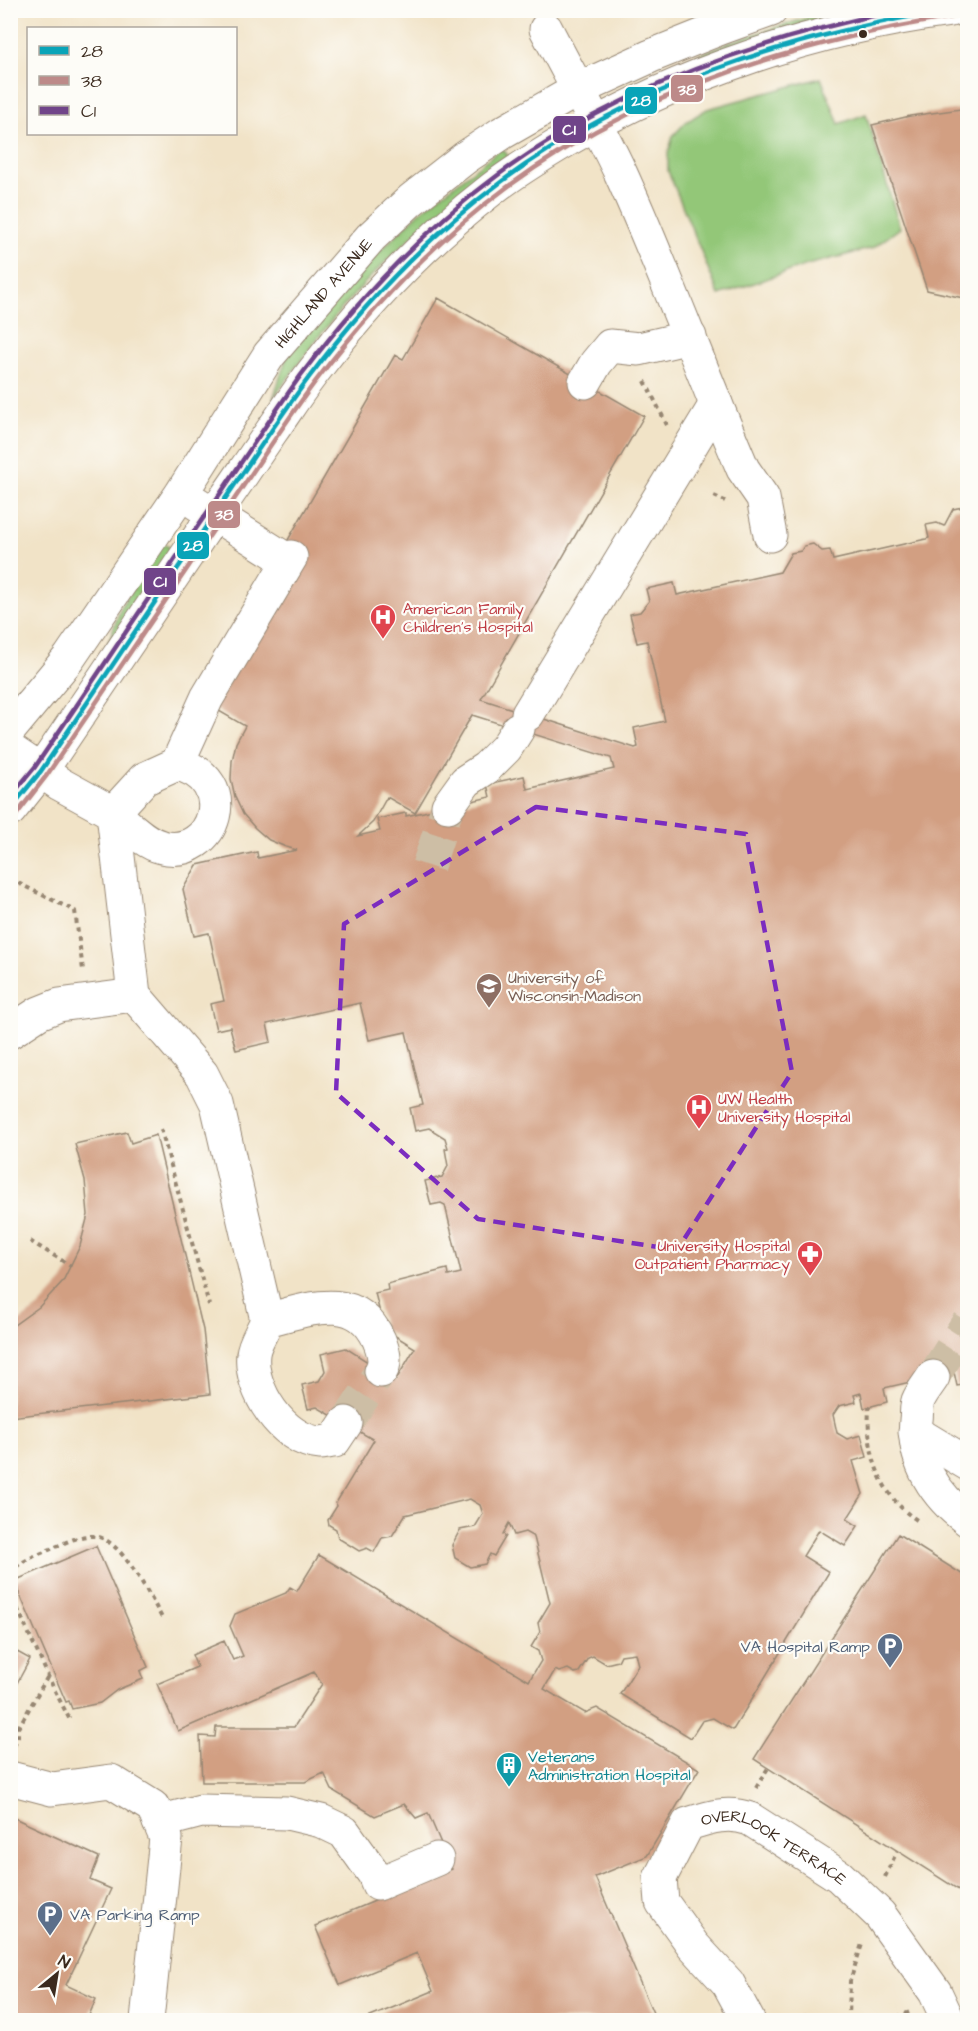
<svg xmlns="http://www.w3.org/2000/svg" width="978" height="2031" font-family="'Architects Daughter',sans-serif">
<rect width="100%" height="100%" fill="#fdfcf7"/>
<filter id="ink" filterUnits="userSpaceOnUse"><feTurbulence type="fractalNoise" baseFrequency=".0167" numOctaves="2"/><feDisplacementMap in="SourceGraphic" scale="12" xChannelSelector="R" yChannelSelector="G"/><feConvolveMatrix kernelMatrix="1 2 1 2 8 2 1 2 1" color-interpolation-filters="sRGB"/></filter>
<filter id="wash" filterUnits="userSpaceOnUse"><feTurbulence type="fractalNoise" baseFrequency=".008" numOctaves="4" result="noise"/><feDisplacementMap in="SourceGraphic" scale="24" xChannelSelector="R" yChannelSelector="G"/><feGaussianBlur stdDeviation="1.35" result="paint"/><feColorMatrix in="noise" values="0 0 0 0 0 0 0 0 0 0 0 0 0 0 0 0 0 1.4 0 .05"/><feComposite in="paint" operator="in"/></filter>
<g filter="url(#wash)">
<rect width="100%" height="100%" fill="#f1e3c7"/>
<path fill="#93c778" stroke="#67784b" stroke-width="1.5" d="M 829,11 L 851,11 L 735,48 L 681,70 L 678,63 L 733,41 Z
M 821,78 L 839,124 L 866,114 L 900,228 L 873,248 L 807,265 L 719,295 L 668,171 L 668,154 L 673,136 L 686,122 L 707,109 Z
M 502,148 L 509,157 C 453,200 399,244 352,297 C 323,329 298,364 273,399 L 287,356 L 348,282 L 420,212 Z
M 162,543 L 174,550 L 106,649 L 122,605 Z"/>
<g id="blocks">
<path fill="#d29f82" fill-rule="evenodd" d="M 968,108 L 968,299 L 927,290 L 872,125 L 910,116 Z
M 438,298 L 644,416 L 481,699 L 635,748 L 638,747 L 634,728 L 665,721 L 647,641 L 637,643 L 630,614 L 640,612 L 649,601 L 646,589 L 674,583 L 677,595 L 780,572 L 791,553 L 801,551 L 804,546 L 813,544 L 822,551 L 830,550 L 833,560 L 926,539 L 929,538 L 926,525 L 937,523 L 944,526 L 953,509 L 968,506 L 968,1384 L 957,1386 L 954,1372 L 884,1388 L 887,1402 L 864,1408 L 861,1393 L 854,1395 L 856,1402 L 839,1406 L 833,1415 L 837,1433 L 847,1439 L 861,1435 L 867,1457 L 853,1461 L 863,1494 L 847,1519 L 858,1526 L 845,1546 L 819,1530 L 803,1556 L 829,1572 L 733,1730 L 713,1718 L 702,1721 L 691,1738 L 620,1694 L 638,1665 L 635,1653 L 621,1655 L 618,1661 L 606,1664 L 593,1656 L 588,1658 L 579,1672 L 575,1673 L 568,1669 L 559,1672 L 555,1670 L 544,1689 L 585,1713 L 597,1708 L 699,1769 L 647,1856 L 595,1877 L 656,2020 L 363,2020 L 433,1991 L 417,1953 L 340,1985 L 315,1926 L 452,1869 L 428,1813 L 416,1818 L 404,1804 L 375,1816 L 332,1790 L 324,1773 L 305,1782 L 202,1782 L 200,1736 L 215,1737 L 216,1727 L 294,1727 L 322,1684 L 314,1672 L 178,1731 L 157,1684 L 197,1667 L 192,1655 L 224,1641 L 233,1660 L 243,1656 L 230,1626 L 235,1614 L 286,1593 L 290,1587 L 297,1591 L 319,1555 L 529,1681 L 541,1661 L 538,1651 L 531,1647 L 540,1632 L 538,1623 L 550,1603 L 534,1537 L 525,1532 L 514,1535 L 509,1523 L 503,1534 L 506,1536 L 494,1556 L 490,1554 L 485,1564 L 470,1567 L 455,1558 L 452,1545 L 460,1530 L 475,1527 L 483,1514 L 480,1505 L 470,1499 L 405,1515 L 392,1536 L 382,1538 L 374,1552 L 367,1548 L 359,1551 L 338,1538 L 336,1529 L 329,1525 L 328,1520 L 337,1506 L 336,1503 L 374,1440 L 317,1407 L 308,1409 L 302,1385 L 319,1381 L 325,1371 L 321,1354 L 346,1348 L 396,1380 L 415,1348 L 384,1329 L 375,1293 L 388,1290 L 387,1284 L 447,1269 L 448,1276 L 461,1273 L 445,1205 L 441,1203 L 431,1205 L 425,1181 L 442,1177 L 448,1166 L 445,1149 L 448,1148 L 445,1138 L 429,1128 L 415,1131 L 410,1108 L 423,1105 L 406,1032 L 369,1040 L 360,1003 L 267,1024 L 271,1042 L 236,1050 L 230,1027 L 216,1030 L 210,1004 L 224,1001 L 209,933 L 194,936 L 183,889 L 197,865 L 257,852 L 258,858 L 297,850 L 286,847 L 269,840 L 255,828 L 243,814 L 235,797 L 231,779 L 232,761 L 236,743 L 245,726 L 212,707 L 270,571 L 395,355 L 403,359 ZM 472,715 L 611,758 L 614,769 L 527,789 L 524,776 L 487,784 L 490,797 L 406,816 L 406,813 L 377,819 L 380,831 L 358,836 L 373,822 L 387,797 L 415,813 Z
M 127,1132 L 131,1143 L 156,1135 L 203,1330 L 210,1394 L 10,1417 L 10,1328 L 39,1307 L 63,1281 L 80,1246 L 88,1215 L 85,1180 L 75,1144 Z
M 898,1534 L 968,1578 L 968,1896 L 754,1759 Z
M 96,1546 L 148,1667 L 140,1671 L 143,1679 L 117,1690 L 100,1703 L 72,1709 L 69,1701 L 66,1702 L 14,1581 Z
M 10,1648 L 30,1659 L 10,1696 Z
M 10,1816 L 99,1857 L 90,1880 L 111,1889 L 66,1985 L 96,1999 L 87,2020 L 10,2020 Z"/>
</g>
</g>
<g filter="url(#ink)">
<use href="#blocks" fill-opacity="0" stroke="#968672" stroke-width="1.5"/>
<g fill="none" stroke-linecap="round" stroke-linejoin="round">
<path stroke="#cdbea5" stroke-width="33" stroke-dasharray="33 16" stroke-linecap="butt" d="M 428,866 L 448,806
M 933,1377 L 968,1322
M 346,1423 L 381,1371"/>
<g stroke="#968672" stroke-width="35">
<g id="minor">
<path d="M 546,29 C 571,77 598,125 621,174 C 665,271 701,371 743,469 L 763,498 L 770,535"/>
<path d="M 585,382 L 596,363 L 610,346 L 639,349 L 690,337"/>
<path d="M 196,503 L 279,555"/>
<path d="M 528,714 L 716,404"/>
<path id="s1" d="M 10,729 L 69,658 L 181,494 L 269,355 L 371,237 L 411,200 L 466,157 L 502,133 L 579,89 L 651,56 L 721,28 L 771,10"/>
<path d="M 10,750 L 60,784 L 113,813 L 134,995 L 202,1074 L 217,1104 L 267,1320"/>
<path d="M 177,764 C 241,779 215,860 162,847 C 144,843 127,824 113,813 L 144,779 L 177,764 L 207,698 L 291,557"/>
<path d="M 448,806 L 466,781 L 486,768 L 506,748 L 518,729"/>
<path d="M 10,810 L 41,771 C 90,699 139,627 187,555 C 215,513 243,473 271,432 C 286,411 299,390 314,371 C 365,304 426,240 492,189 C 515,171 540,156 565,141 C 683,72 816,28 951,10"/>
<path d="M 10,1032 L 39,1013 L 59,1005 L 134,995"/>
<path d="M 933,1377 C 928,1385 921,1393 918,1401 C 916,1407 917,1414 916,1420 C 912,1461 936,1497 968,1520"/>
<path d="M 346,1423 L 334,1441 C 330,1441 324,1443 320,1443 C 283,1441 249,1389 253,1354 C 254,1343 263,1331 267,1320 C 307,1310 356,1289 379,1340 C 383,1350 387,1361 381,1371"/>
<path d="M 915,1432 L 968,1464"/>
<path d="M 10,1778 L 52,1789 L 111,1781 L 153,1807 L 166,1838 L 147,2020"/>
<path d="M 159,1822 L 201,1811 L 287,1813 L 321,1821 L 344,1832 L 374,1874 L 378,1884 L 437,1859"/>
<path id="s2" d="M 748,2020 L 728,1983 L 693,1945 L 662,1902 L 660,1878 L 688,1824 C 710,1817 728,1811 750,1819 L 839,1876 L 880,1915 L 935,1992 L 948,2020"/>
</g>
</g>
<path stroke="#968672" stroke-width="4" stroke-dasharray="4.5 4.5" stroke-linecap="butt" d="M 645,381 L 667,425
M 714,496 L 725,501
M 10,879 L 75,911 L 83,970
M 161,1129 L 209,1305
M 30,1241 L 71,1266
M 871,1406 L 869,1409 C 866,1453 880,1498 920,1522
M 10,1574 C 19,1560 39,1555 53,1548 C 65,1543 79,1535 93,1536 C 120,1536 150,1596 162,1618
M 10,1592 L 54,1689 L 70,1720
M 10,1718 L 18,1728 L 18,1737 L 13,1748
M 18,1728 L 48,1676
M 756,1788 L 768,1768
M 885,1877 L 897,1851
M 804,2014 L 805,2020
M 849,2020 L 850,1981 L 862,1944
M 888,2020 L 910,2012"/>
<use href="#minor" stroke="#fff" stroke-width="33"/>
<g stroke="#fdfcf7" stroke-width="9">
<path id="bus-1" d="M 10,809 L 41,771 C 103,680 163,589 225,499 C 253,458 280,416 310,376 C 364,304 428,236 501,182 C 630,87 790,35 948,10"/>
</g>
<g stroke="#fdfcf7" stroke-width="9">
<path id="bus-2" d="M 16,815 L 47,775 C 109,685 169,594 231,504 C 259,463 286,421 315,382 C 370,310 433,242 506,188 C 636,92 795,42 952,17"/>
</g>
<g stroke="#fdfcf7" stroke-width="9">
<path id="bus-3" d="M 10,797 L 35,767 C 97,676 157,584 220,494 C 247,454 273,414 301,375 C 357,301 423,230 498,175 C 616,89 758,39 900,10"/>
</g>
<use href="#bus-1" stroke="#09a4b8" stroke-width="4.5"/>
<use href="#bus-2" stroke="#bd8a89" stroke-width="4.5"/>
<use href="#bus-3" stroke="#704489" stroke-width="4.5"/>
</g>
</g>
<path fill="none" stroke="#7b2cbf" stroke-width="4.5" stroke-dasharray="12 8" stroke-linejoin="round" d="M 536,807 L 746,834 L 792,1072 L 677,1250 L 478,1219 L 336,1093 L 344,924 Z"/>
<defs>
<g id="hospital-pin" transform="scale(1.35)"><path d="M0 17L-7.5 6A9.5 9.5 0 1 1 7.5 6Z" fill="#e0444e" stroke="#fdfcf7"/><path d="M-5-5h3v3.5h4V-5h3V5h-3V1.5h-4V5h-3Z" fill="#fff"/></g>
<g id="university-pin" transform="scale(1.35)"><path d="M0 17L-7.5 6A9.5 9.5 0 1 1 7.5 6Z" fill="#8d6e63" stroke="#fdfcf7"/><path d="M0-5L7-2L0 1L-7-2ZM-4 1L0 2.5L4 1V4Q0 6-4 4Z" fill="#fff"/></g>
<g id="pharmacy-pin" transform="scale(1.35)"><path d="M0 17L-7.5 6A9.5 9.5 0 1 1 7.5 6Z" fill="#e0444e" stroke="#fdfcf7"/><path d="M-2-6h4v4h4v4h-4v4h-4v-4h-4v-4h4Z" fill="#fff"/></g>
<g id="parking-pin" transform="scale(1.35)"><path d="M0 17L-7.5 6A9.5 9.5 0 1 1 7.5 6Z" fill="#5c6f8a" stroke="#fdfcf7"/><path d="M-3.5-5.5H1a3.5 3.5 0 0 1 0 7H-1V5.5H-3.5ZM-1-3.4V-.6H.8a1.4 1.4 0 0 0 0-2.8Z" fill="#fff"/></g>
<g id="building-pin" transform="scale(1.35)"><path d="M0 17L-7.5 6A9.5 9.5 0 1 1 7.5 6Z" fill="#0f9aa8" stroke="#fdfcf7"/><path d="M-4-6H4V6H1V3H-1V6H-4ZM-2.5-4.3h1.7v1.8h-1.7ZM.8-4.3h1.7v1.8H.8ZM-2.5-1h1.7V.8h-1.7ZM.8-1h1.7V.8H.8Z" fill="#fff"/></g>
</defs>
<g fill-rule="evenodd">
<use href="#hospital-pin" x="383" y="617"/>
<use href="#university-pin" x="489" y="986"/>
<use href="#hospital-pin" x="699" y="1107"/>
<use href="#pharmacy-pin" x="810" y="1254"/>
<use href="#parking-pin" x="890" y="1646"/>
<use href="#building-pin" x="509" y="1765"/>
<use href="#parking-pin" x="50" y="1914"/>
</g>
<circle fill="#3b2a1e" stroke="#fdfcf7" stroke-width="2" cx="863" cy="34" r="5"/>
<g text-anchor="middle" stroke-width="4.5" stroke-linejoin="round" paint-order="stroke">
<g font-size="16" fill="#3b2a1e" stroke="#fdfcf7">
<text dy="6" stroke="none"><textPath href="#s1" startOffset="538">HIGHLAND AVENUE</textPath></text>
<text dy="6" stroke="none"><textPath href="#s2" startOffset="327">OVERLOOK TERRACE</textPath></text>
</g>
<g font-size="16" fill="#be3a42" stroke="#fdfcf7" text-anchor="start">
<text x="403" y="614">American Family<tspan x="403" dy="18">Children's Hospital</tspan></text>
<text x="718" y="1104">UW Health<tspan x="718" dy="18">University Hospital</tspan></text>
<text x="790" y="1251" text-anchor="end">University Hospital<tspan x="790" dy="18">Outpatient Pharmacy</tspan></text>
</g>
<g font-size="16" fill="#785e54" stroke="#fdfcf7" text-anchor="start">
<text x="508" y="983">University of<tspan x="508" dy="18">Wisconsin-Madison</tspan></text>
</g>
<g font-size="16" fill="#4e5e75" stroke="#fdfcf7" text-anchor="end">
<text x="870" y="1652">VA Hospital Ramp</text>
<text x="70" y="1920" text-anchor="start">VA Parking Ramp</text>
</g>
<g font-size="16" fill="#0d838f" stroke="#fdfcf7" text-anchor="start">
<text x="528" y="1762">Veterans<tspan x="528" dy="18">Administration Hospital</tspan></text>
</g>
</g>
<g stroke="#fdfcf7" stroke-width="2">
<rect x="670" y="74" width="34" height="29" rx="6" fill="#bd8a89"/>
<rect x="624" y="86" width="34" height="29" rx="6" fill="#09a4b8"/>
<rect x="552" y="115" width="35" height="29" rx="6" fill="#704489"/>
<rect x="207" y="500" width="34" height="29" rx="6" fill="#bd8a89"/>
<rect x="176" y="531" width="34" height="29" rx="6" fill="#09a4b8"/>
<rect x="143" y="567" width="34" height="29" rx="6" fill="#704489"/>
</g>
<g font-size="16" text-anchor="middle" font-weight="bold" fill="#fff">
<text x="687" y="95">38</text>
<text x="641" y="106">28</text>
<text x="569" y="135">C1</text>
<text x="224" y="520">38</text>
<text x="193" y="551">28</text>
<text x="160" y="587">C1</text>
</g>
<rect width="978" height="2031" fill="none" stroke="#fdfcf7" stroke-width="36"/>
<rect x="27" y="27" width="210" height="108" fill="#fdfcf7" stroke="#afa8a0" stroke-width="1.5"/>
<rect x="39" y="46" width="30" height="9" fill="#09a4b8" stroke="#afa8a0" stroke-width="1.5"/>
<text x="81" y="57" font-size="18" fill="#3b2a1e">28</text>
<rect x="39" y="76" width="30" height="9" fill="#bd8a89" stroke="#afa8a0" stroke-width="1.5"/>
<text x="81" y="87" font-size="18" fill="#3b2a1e">38</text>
<rect x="39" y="106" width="30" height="9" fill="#704489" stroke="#afa8a0" stroke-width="1.5"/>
<text x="81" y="117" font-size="18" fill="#3b2a1e">C1</text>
<g transform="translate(57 1974) rotate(30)" stroke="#fdfcf7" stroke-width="4.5" paint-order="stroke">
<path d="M0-4.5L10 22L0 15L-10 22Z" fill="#3b2a1e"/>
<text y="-9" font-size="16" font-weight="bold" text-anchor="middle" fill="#3b2a1e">N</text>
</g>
</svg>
